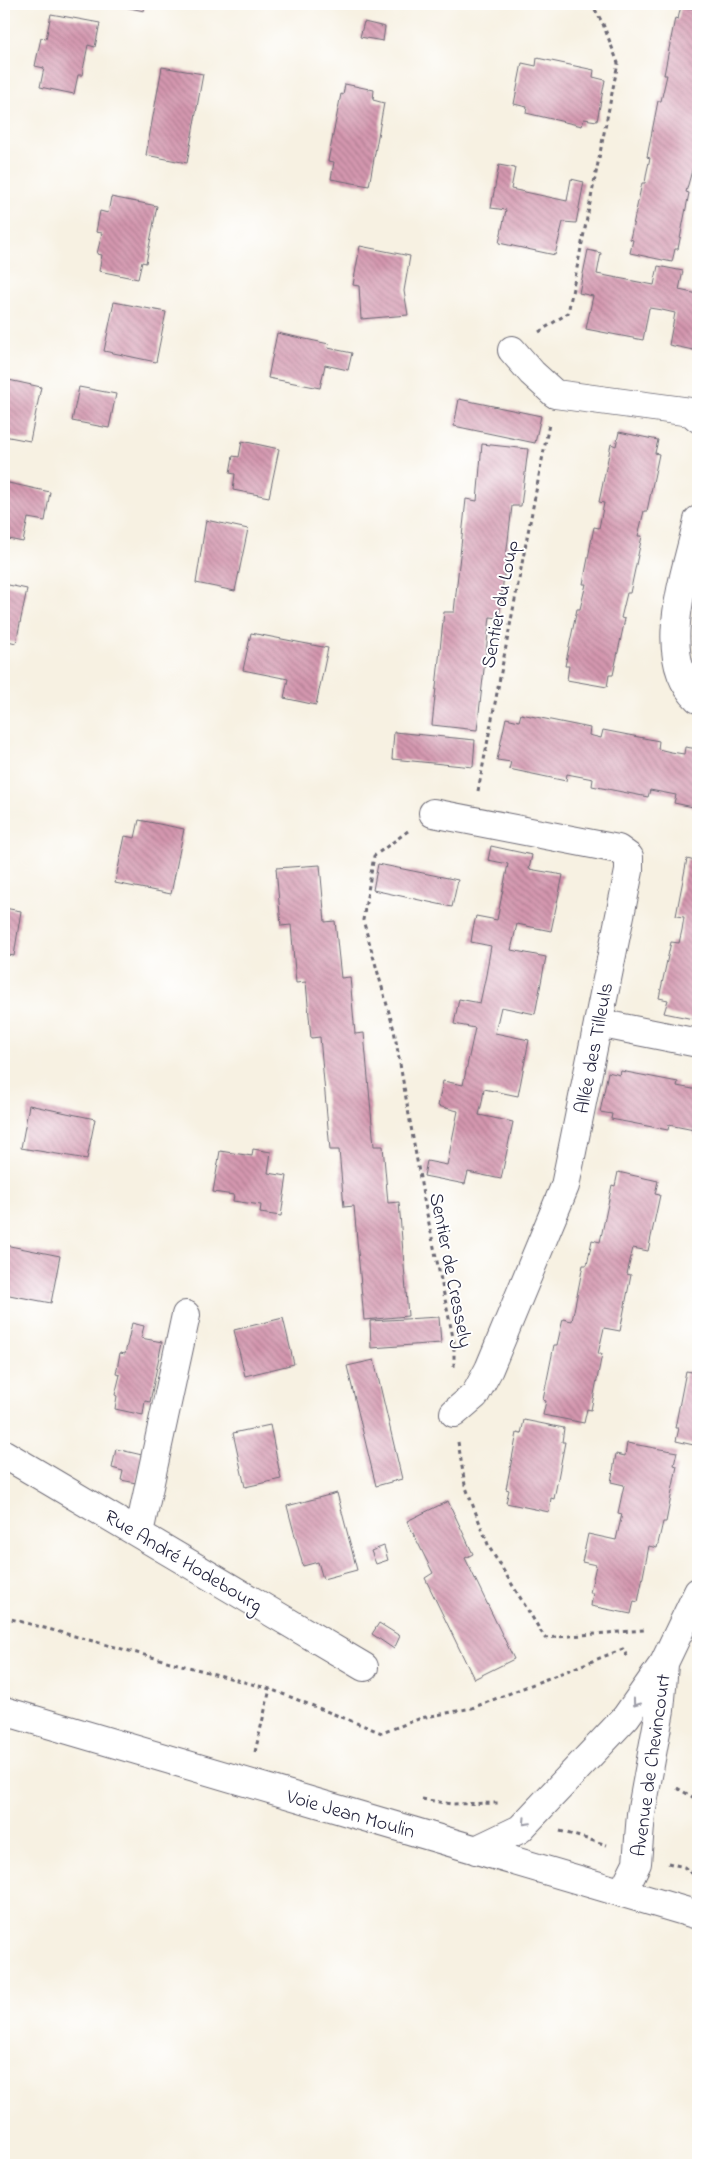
<svg xmlns="http://www.w3.org/2000/svg" width="702" height="2169" font-family="'Indie Flower',sans-serif">
<defs>
<pattern id="building-back-hatch" width="6" height="6" patternUnits="userSpaceOnUse" patternTransform="scale(1.25)"><rect width="6" height="6" fill="#d497af"/><path d="M-1 5l2 2M0 0l6 6M5-1l2 2" fill="none" stroke="#ac7b90"/></pattern>
</defs>
<rect width="100%" height="100%" fill="#fff"/>
<filter id="ink" filterUnits="userSpaceOnUse"><feTurbulence type="fractalNoise" baseFrequency=".02" numOctaves="2"/><feDisplacementMap in="SourceGraphic" scale="10" xChannelSelector="R" yChannelSelector="G"/><feConvolveMatrix kernelMatrix="1 2 1 2 8 2 1 2 1" color-interpolation-filters="sRGB"/></filter>
<filter id="wash" filterUnits="userSpaceOnUse"><feTurbulence type="fractalNoise" baseFrequency=".0096" numOctaves="4" result="noise"/><feDisplacementMap in="SourceGraphic" scale="20" xChannelSelector="R" yChannelSelector="G"/><feGaussianBlur stdDeviation="1.12" result="paint"/><feColorMatrix in="noise" values="0 0 0 0 0 0 0 0 0 0 0 0 0 0 0 0 0 1.4 0 .05"/><feComposite in="paint" operator="in"/></filter>
<g filter="url(#wash)">
<rect width="100%" height="100%" fill="#f7f1e2"/>
<g id="blocks">
<path fill="url(#building-back-hatch)" d="M 111,4 L 145,4 L 144,11 Z
M 681,6 L 698,10 L 698,149 L 686,192 L 689,193 L 678,249 L 675,249 L 672,262 L 630,253 L 633,240 L 630,239 L 642,183 L 645,183 L 647,171 L 650,158 L 647,157 L 658,101 L 661,101 L 667,75 L 664,75 L 675,18 L 678,19 Z
M 51,14 L 100,23 L 95,47 L 88,45 L 82,75 L 78,75 L 74,94 L 40,87 L 44,68 L 35,66 L 41,38 L 46,39 Z
M 364,22 L 385,27 L 383,41 L 360,37 Z
M 537,58 L 594,70 L 593,77 L 605,80 L 597,121 L 584,119 L 582,126 L 526,113 L 527,107 L 514,104 L 522,63 L 536,66 Z
M 162,67 L 203,74 L 187,163 L 146,155 Z
M 345,84 L 374,90 L 373,100 L 384,103 L 369,186 L 331,179 L 334,162 L 328,161 L 341,94 L 343,95 Z
M 499,165 L 515,168 L 511,189 L 567,201 L 571,179 L 584,182 L 576,223 L 563,222 L 555,255 L 499,243 L 506,210 L 491,208 Z
M 111,197 L 157,206 L 146,263 L 142,262 L 138,279 L 99,271 L 102,255 L 97,254 L 102,233 L 96,232 L 100,211 L 108,213 Z
M 360,246 L 410,256 L 404,291 L 408,315 L 361,319 L 359,286 L 353,285 Z
M 588,250 L 601,253 L 597,274 L 654,285 L 658,266 L 683,271 L 679,290 L 698,294 L 698,351 L 669,345 L 675,313 L 662,310 L 649,308 L 643,340 L 586,329 L 593,296 L 579,293 Z
M 114,302 L 166,312 L 156,362 L 104,351 Z
M 277,333 L 329,344 L 328,348 L 352,353 L 348,370 L 325,365 L 320,388 L 268,378 Z
M 4,379 L 41,387 L 30,441 L 4,436 Z
M 79,387 L 116,394 L 109,428 L 72,421 Z
M 459,399 L 541,416 L 535,443 L 454,426 Z
M 619,432 L 658,440 L 655,453 L 659,454 L 647,511 L 644,511 L 638,536 L 642,536 L 630,593 L 627,593 L 621,618 L 625,619 L 613,675 L 609,675 L 607,687 L 567,680 L 569,666 L 565,666 L 577,609 L 580,609 L 586,584 L 583,584 L 594,527 L 599,528 L 604,503 L 599,502 L 611,444 L 616,446 Z
M 242,441 L 279,449 L 269,497 L 233,490 L 235,474 L 230,473 L 233,456 L 239,457 Z
M 482,444 L 528,449 L 521,506 L 512,506 L 499,618 L 490,617 L 477,730 L 432,725 L 444,612 L 454,612 L 466,499 L 477,501 Z
M 4,482 L 50,492 L 45,521 L 28,518 L 23,542 L 4,538 Z
M 206,520 L 248,529 L 235,591 L 196,583 Z
M 4,584 L 27,589 L 16,643 L 4,640 Z
M 251,633 L 328,648 L 316,705 L 284,698 L 288,679 L 243,670 Z
M 521,714 L 590,728 L 589,735 L 601,738 L 603,730 L 659,741 L 658,749 L 671,752 L 684,754 L 685,747 L 698,749 L 698,808 L 674,803 L 676,795 L 650,790 L 648,797 L 592,786 L 593,779 L 567,774 L 566,781 L 509,769 L 511,762 L 497,760 L 506,718 L 519,721 Z
M 394,732 L 475,740 L 473,767 L 392,759 Z
M 139,820 L 184,829 L 171,894 L 115,883 L 125,836 L 135,838 Z
M 491,846 L 532,855 L 529,869 L 563,875 L 551,931 L 517,924 L 511,950 L 546,957 L 535,1014 L 501,1007 L 495,1033 L 529,1040 L 518,1096 L 484,1089 L 482,1102 L 479,1115 L 513,1122 L 501,1179 L 468,1172 L 465,1184 L 424,1176 L 427,1161 L 447,1165 L 458,1111 L 438,1106 L 443,1081 L 463,1085 L 475,1028 L 454,1024 L 459,999 L 480,1003 L 486,975 L 491,946 L 471,942 L 473,929 L 476,916 L 497,920 L 508,864 L 488,860 Z
M 697,851 L 698,851 L 698,1020 L 664,1013 L 668,1000 L 659,998 L 671,942 L 679,943 L 682,930 L 684,917 L 676,916 L 687,859 L 695,861 Z
M 378,864 L 458,880 L 452,907 L 373,890 Z
M 320,865 L 325,922 L 335,921 L 341,978 L 350,977 L 355,1034 L 364,1033 L 374,1146 L 383,1146 L 388,1203 L 399,1202 L 408,1316 L 364,1320 L 354,1206 L 344,1207 L 339,1150 L 330,1150 L 320,1037 L 311,1038 L 306,982 L 296,983 L 291,925 L 281,926 L 276,868 Z
M 4,908 L 21,911 L 14,956 L 4,954 Z
M 621,1071 L 678,1082 L 677,1086 L 698,1090 L 698,1136 L 694,1135 L 694,1130 L 669,1125 L 668,1130 L 611,1119 L 612,1114 L 600,1112 L 608,1072 L 620,1075 Z
M 29,1105 L 95,1119 L 87,1159 L 21,1148 Z
M 253,1149 L 271,1152 L 268,1173 L 287,1176 L 281,1216 L 260,1213 L 261,1205 L 233,1201 L 234,1195 L 213,1192 L 220,1151 L 252,1156 Z
M 618,1172 L 658,1181 L 655,1194 L 660,1195 L 648,1251 L 633,1248 L 627,1274 L 631,1275 L 620,1331 L 604,1328 L 598,1354 L 602,1354 L 591,1410 L 587,1409 L 584,1423 L 543,1415 L 546,1401 L 543,1400 L 554,1345 L 557,1345 L 563,1319 L 572,1321 L 583,1265 L 587,1265 L 592,1240 L 600,1242 L 612,1185 L 615,1186 Z
M 5,1245 L 60,1256 L 51,1303 L 4,1294 Z
M 439,1317 L 441,1343 L 371,1348 L 370,1321 Z
M 283,1318 L 294,1364 L 245,1376 L 234,1330 Z
M 132,1323 L 144,1326 L 141,1338 L 162,1342 L 150,1402 L 145,1401 L 143,1415 L 115,1409 L 117,1396 L 115,1395 L 120,1375 L 116,1374 L 120,1353 L 125,1354 Z
M 374,1360 L 402,1479 L 376,1486 L 347,1366 Z
M 686,1371 L 698,1373 L 698,1446 L 676,1441 L 679,1428 L 675,1428 Z
M 524,1420 L 564,1428 L 562,1442 L 565,1442 L 554,1499 L 551,1498 L 549,1512 L 506,1503 L 509,1490 L 506,1489 L 517,1433 L 521,1434 Z
M 270,1425 L 281,1479 L 245,1487 L 233,1433 Z
M 627,1443 L 677,1452 L 674,1465 L 677,1466 L 666,1522 L 663,1522 L 657,1548 L 649,1546 L 638,1602 L 634,1601 L 631,1614 L 591,1606 L 593,1593 L 590,1593 L 596,1565 L 582,1562 L 588,1534 L 616,1540 L 622,1514 L 618,1513 L 624,1485 L 611,1482 L 616,1454 L 625,1456 Z
M 116,1449 L 142,1455 L 136,1483 L 121,1480 L 123,1471 L 112,1468 Z
M 337,1493 L 357,1570 L 323,1579 L 318,1562 L 303,1566 L 287,1506 Z
M 448,1501 L 473,1554 L 465,1558 L 514,1659 L 474,1679 L 425,1578 L 433,1573 L 407,1521 Z
M 384,1546 L 388,1560 L 376,1564 L 371,1551 Z
M 379,1623 L 400,1636 L 394,1649 L 372,1634 Z"/>
</g>
</g>
<g filter="url(#ink)">
<use href="#blocks" fill-opacity="0" stroke="#6d6a75" stroke-width="1"/>
<g fill="none" stroke-linecap="round" stroke-linejoin="round">
<g stroke="#6d6a75" stroke-width="30">
<path id="minor" d="M 512,350 L 532,373 L 555,394 L 691,412 L 698,418
M 698,520 C 687,572 653,657 698,699
M 433,813 L 618,849 L 629,857 L 629,871 L 565,1186 L 489,1369 L 475,1395 L 454,1413
M 598,1023 L 698,1043
M 4,1454 L 364,1667
M 139,1533 L 186,1315
M 4,1711 L 698,1915
M 476,1850 L 520,1829 L 626,1717 L 664,1663 L 698,1592
M 622,1893 L 637,1863 L 641,1814 L 660,1710 L 664,1665"/>
</g>
<path stroke="#6d6a75" stroke-width="3" stroke-dasharray="4 4" stroke-linecap="butt" d="M 539,332 L 568,313 L 618,63 L 603,24 L 592,4
M 478,791 L 549,424
M 408,831 L 374,856 L 363,920 L 394,1030 L 423,1195 L 454,1342 L 454,1367
M 458,1442 L 465,1485 L 489,1547 L 545,1638 L 644,1630
M 4,1617 L 270,1689 L 382,1733 L 421,1718 L 472,1708 L 623,1649 L 628,1658
M 255,1752 L 270,1689
M 677,1788 L 698,1800
M 422,1799 L 451,1804 L 498,1803
M 560,1831 L 607,1845
M 668,1863 L 684,1867 L 698,1878"/>
<use href="#minor" stroke="#fff" stroke-width="28"/>
</g>
<defs><path id="oneway-chevron" d="M-2-3.5L2.5 0L-2 3.5" fill="none" stroke-width="1.6" stroke-linecap="round" stroke-linejoin="round" transform="scale(1.25)"/></defs>
<g stroke="#9c9ca7">
<use href="#oneway-chevron" transform="translate(636 1703) rotate(126)"/>
<use href="#oneway-chevron" transform="translate(526 1822) rotate(133)"/>
</g>
</g>
<g text-anchor="middle" stroke-width="4" stroke-linejoin="round" paint-order="stroke">
<g font-size="20" fill="#22223b" stroke="#fff">
<text transform="translate(499 604) rotate(-79)" y="7">Sentier du Loup</text>
<text transform="translate(593 1048) rotate(-79)" y="7">Allée des Tilleuls</text>
<text transform="translate(452 1270) rotate(79)" y="7">Sentier de Cressely</text>
<text transform="translate(184 1560) rotate(31)" y="7">Rue André Hodebourg</text>
<text transform="translate(650 1765) rotate(-82)" y="7">Avenue de Chevincourt</text>
<text transform="translate(351 1813) rotate(16)" y="7">Voie Jean Moulin</text>
</g>
</g>
<rect width="702" height="2169" fill="none" stroke="#fff" stroke-width="20"/>
</svg>
